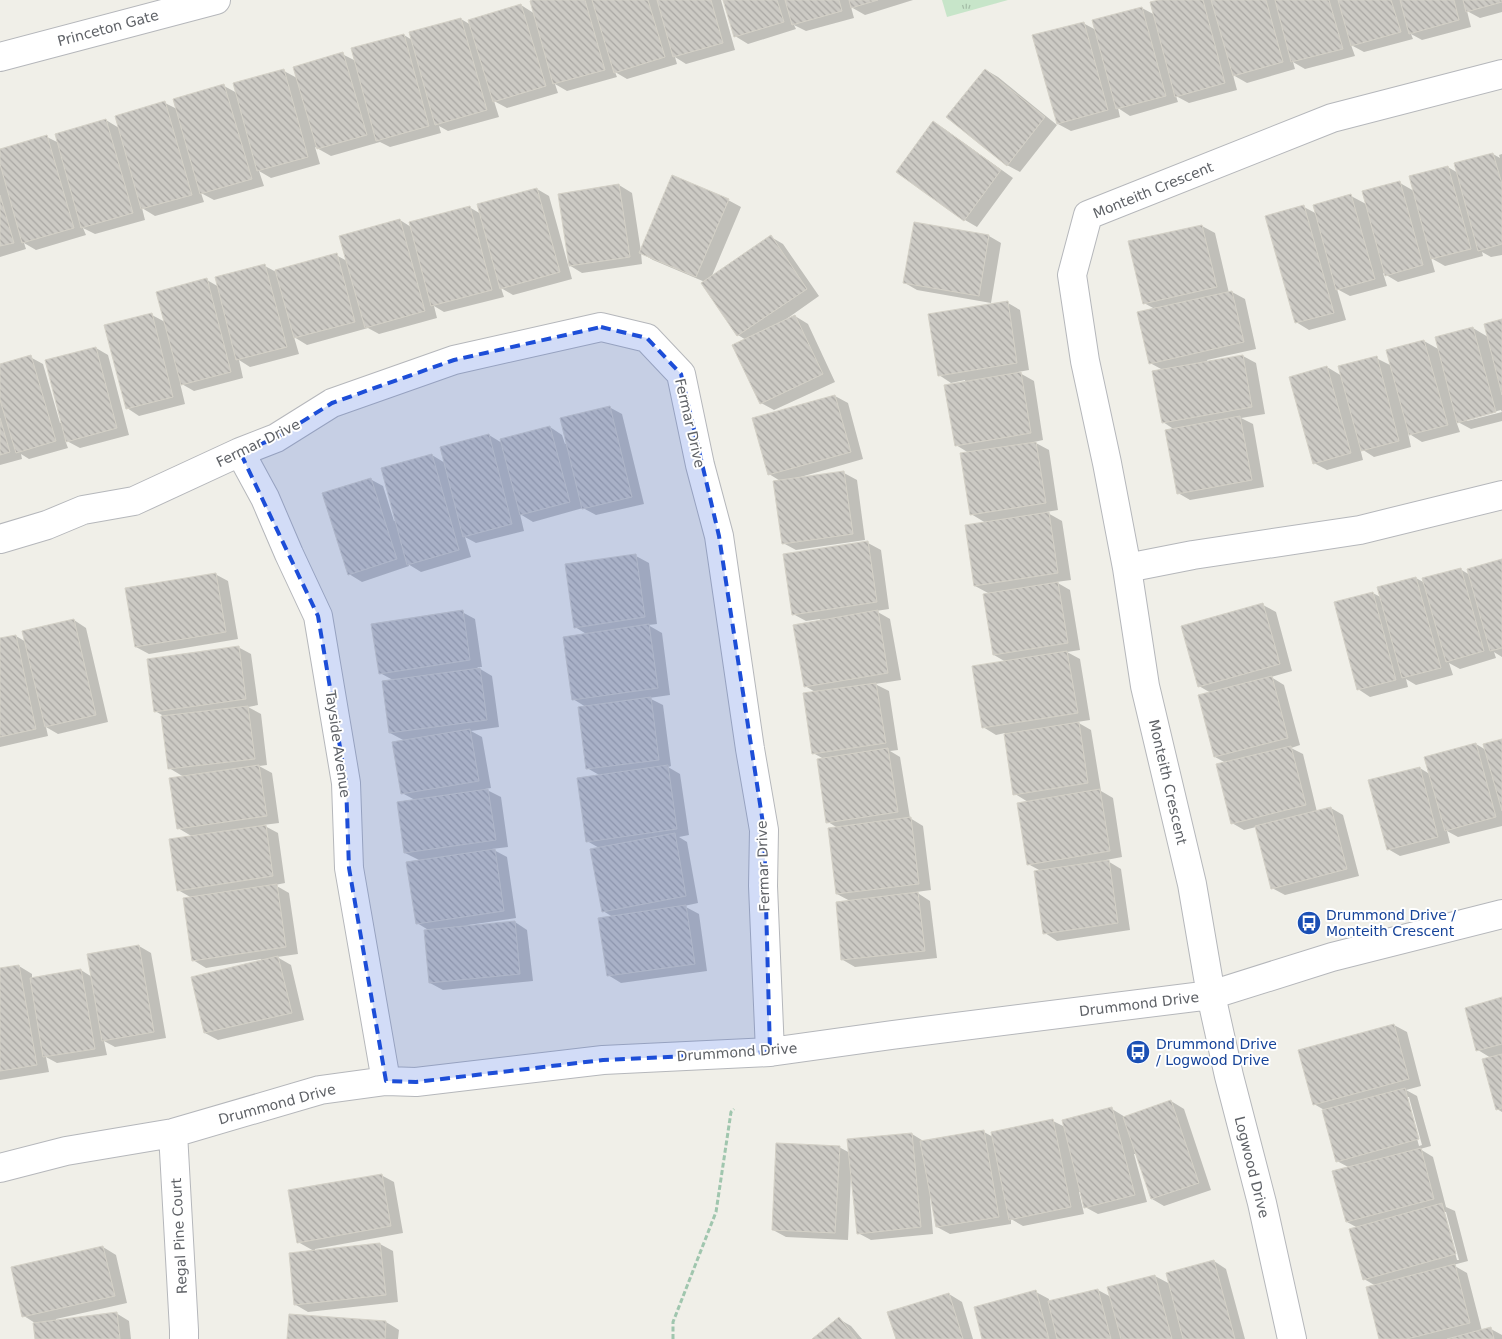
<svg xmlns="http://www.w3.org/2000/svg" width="1502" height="1339" font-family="'DejaVu Sans',sans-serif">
<defs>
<pattern id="park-tufts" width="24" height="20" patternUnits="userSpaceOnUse" patternTransform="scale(1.25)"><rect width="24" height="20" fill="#c7e5c9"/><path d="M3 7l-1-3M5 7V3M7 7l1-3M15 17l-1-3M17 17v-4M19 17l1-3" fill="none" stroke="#a5bda7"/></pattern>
<pattern id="building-back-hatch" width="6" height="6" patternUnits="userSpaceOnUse" patternTransform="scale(1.25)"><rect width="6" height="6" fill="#cccac4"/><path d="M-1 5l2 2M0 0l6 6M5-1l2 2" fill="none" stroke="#a9a7a3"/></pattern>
</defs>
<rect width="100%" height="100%" fill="#f0efe8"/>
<path fill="url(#park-tufts)" d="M 942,0 L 1008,0 L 947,17 Z"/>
<path fill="#0003" fill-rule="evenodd" d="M 537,0 L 721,0 L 735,50 L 686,64 L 675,57 L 677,64 L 627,79 L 615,72 L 617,77 L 567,91 L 555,84 L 558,93 L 507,108 L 494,101 L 499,117 L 448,131 L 439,126 L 441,133 L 390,147 L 380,142 L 331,156 L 315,147 L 320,164 L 271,178 L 259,171 L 264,186 L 214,200 L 201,193 L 204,202 L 155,216 L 142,208 L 145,220 L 95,234 L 83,228 L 86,235 L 36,250 L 24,243 L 26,249 L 0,257 L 0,150 L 47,137 L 59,143 L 106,120 L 119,128 L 165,103 L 177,109 L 224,86 L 237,93 L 284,71 L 297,78 L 342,54 L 356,61 L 404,35 L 412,40 L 461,19 L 471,25 L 521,5 L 535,14 Z
M 724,0 L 913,0 L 865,15 L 851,7 L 854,18 L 806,31 L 794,25 L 796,29 L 748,44 L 735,36 Z
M 1164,0 L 1502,0 L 1502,12 L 1480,18 L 1467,11 L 1471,27 L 1422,40 L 1411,34 L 1413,39 L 1364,52 L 1351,45 L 1355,56 L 1305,69 L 1293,62 L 1295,69 L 1247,83 L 1233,75 L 1237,90 L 1189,103 L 1176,96 L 1178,102 L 1130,116 L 1118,108 L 1120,117 L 1071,131 L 1058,124 L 1034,36 L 1083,23 L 1096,30 L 1142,8 L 1155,15 Z
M 986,70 L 998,77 L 1057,125 L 1020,172 L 1007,165 Z
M 933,122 L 946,130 L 1013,178 L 977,227 L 965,220 Z
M 1493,154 L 1500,158 L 1499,155 L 1502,154 L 1502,255 L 1491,257 L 1482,252 L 1483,256 L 1445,266 L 1431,258 L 1435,272 L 1398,282 L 1383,273 L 1387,286 L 1350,296 L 1337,289 L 1346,320 L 1309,330 L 1296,322 L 1304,207 L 1317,214 L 1351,196 L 1366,204 L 1400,183 L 1414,191 L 1448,167 L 1458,173 Z
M 619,185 L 632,193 L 641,252 L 728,200 L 741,207 L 711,278 L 771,237 L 783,244 L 819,296 L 785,320 L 785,321 L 795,316 L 808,324 L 835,382 L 774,410 L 761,403 L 746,340 L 738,335 L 703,284 L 705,282 L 653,260 L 641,253 L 642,264 L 582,273 L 569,265 Z
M 537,189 L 549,196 L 572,279 L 513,295 L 501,288 L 504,297 L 444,312 L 434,306 L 437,318 L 379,334 L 368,328 L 307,345 L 294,337 L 299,354 L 250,367 L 239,360 L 243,378 L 194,391 L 180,383 L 185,404 L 139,416 L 127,408 L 152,315 L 165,322 L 207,280 L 219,287 L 265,266 L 278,273 L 336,255 L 347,261 L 400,220 L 411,227 L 469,207 L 481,214 Z
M 1202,226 L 1215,233 L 1229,293 L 1232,292 L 1245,299 L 1256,349 L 1207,360 L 1208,362 L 1243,356 L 1256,363 L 1265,414 L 1241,418 L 1253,424 L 1264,487 L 1190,500 L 1178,493 L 1175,430 L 1163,422 L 1163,370 L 1150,363 L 1155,309 L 1144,303 Z
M 989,236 L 1001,243 L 991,303 L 917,290 L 905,283 Z
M 1008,303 L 1020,310 L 1029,370 L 1018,372 L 1034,381 L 1043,440 L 1034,442 L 1049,450 L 1058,510 L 1046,512 L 1062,521 L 1071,580 L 1056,582 L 1070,590 L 1080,650 L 1067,652 L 1080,659 L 1090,720 L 1077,722 L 1091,730 L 1101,791 L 1113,798 L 1122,857 L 1106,860 L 1121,869 L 1130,930 L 1057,941 L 1045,933 L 1041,871 L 1028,864 L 1028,802 L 1015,794 L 1005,733 L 996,735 L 983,727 L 1006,662 L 994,655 L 990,594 L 975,586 L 986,523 L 971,514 L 969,453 L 956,445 L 965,380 L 951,383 L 939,375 Z
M 1502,320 L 1502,421 L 1471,429 L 1456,421 L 1460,432 L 1422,442 L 1408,433 L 1411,447 L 1374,457 L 1360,448 L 1363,460 L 1327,470 L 1314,463 L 1327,367 L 1342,376 L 1376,358 L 1392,366 L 1424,341 L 1440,350 L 1473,328 L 1488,337 ZM 1501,410 L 1502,412 L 1467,421 L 1467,419 Z
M 96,348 L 108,355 L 129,435 L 80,448 L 65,440 L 68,448 L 29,459 L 21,454 L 22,459 L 0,465 L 0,366 L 30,357 L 43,364 L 60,423 L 63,422 Z
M 835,396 L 848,403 L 863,459 L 797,478 L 844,473 L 857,480 L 865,540 L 796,550 L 783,543 L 782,482 L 769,474 Z
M 609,407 L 622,414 L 644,504 L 596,515 L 583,508 L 533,522 L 520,514 L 524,531 L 476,543 L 465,537 L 471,557 L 421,572 L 408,564 L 409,566 L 362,582 L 349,574 L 370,479 L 383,486 L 394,521 L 396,520 L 432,455 L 445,463 L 489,435 L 502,443 L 550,427 L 562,435 L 565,444 L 567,443 Z
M 868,543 L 881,550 L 889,609 L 876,611 L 890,619 L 901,680 L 875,684 L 889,691 L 898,750 L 890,751 L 900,757 L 910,818 L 923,826 L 931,890 L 916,892 L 930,901 L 937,958 L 855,967 L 843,960 L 850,901 L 837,894 L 838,828 L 828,822 L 824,759 L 813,753 L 817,693 L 805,686 L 820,619 L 806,621 L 793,614 Z
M 636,556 L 649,563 L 657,624 L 648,625 L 662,633 L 670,695 L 649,698 L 663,705 L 671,766 L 668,767 L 680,774 L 689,835 L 679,837 L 687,842 L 698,903 L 684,906 L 699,914 L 707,971 L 621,983 L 608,975 L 613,917 L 603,911 L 601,849 L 587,841 L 601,776 L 587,768 L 586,707 L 573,699 L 588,635 L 575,627 Z
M 1502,561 L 1502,657 L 1494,652 L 1496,658 L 1460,669 L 1449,663 L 1453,675 L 1416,685 L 1406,679 L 1408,687 L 1370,697 L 1358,689 L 1373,593 L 1382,598 L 1416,578 L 1425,583 L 1460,569 L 1470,575 Z
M 215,574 L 228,581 L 238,639 L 149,654 L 136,647 Z
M 1263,605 L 1276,612 L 1292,671 L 1271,677 L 1284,685 L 1300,745 L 1291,748 L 1303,754 L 1317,812 L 1331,808 L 1343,815 L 1359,876 L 1285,895 L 1272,888 L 1256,827 L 1244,830 L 1232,823 L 1226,763 L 1215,757 L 1211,693 L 1199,686 Z
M 462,612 L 475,619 L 482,667 L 477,667 L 492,676 L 499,727 L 471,731 L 482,737 L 491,788 L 485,789 L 501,797 L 508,847 L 492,849 L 507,857 L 516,918 L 468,925 L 469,927 L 515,922 L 527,930 L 533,981 L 443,990 L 430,983 L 430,931 L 417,923 L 421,861 L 405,853 L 415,800 L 402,793 L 405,741 L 390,733 L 393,680 L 380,673 Z
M 74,620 L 86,628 L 108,722 L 58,734 L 46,727 L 48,736 L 0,747 L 0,639 L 16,636 L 26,642 Z
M 238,647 L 251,654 L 258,705 L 248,707 L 261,714 L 267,765 L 259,766 L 272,773 L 279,823 L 263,825 L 278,833 L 285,883 L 275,885 L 289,893 L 298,954 L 277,957 L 291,965 L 304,1020 L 218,1040 L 205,1033 L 261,961 L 261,959 L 206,968 L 193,960 L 192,898 L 178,890 L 193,837 L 178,828 L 184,777 L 169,768 L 162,715 L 155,711 Z
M 1502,740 L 1502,826 L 1458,837 L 1447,831 L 1450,843 L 1400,856 L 1388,849 L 1420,768 L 1431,775 L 1476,744 L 1486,750 Z
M 139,946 L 151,953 L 166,1038 L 115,1047 L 104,1041 L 107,1055 L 57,1063 L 46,1057 L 49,1072 L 0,1080 L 0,970 L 19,966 L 32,974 L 32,979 L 81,970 L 92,977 Z
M 1502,999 L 1502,1112 L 1497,1109 L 1491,1058 L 1478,1050 Z
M 1394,1025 L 1407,1032 L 1421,1086 L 1406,1090 L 1417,1096 L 1431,1146 L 1420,1149 L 1433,1157 L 1446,1207 L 1455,1211 L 1468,1261 L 1453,1265 L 1467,1273 L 1482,1331 L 1491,1329 L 1502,1335 L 1502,1339 L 1380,1339 L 1376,1286 L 1364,1279 L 1358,1228 L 1347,1222 L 1350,1168 L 1337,1161 L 1326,1111 L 1314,1104 ZM 1406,1097 L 1409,1097 L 1422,1145 L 1419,1146 ZM 1444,1212 L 1446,1212 L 1459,1260 L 1457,1260 Z
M 1171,1101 L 1184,1109 L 1211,1190 L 1164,1206 L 1152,1199 L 1136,1154 L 1134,1154 L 1147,1202 L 1098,1214 L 1085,1207 L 1081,1192 L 1079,1192 L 1084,1214 L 1023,1226 L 1011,1219 L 1011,1224 L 950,1234 L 937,1227 L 932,1198 L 930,1198 L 933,1234 L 871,1240 L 858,1233 L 851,1175 L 848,1240 L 786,1237 L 773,1230 L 839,1147 L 850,1153 L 912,1134 L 925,1142 L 984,1132 L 993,1137 L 1053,1121 L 1065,1127 L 1112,1109 L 1125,1117 Z
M 381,1175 L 394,1182 L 403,1233 L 315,1249 L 315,1251 L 380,1244 L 393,1251 L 398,1302 L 308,1312 L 296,1305 L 314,1251 L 298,1242 Z
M 103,1247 L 116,1255 L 127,1303 L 56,1319 L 56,1321 L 116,1313 L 129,1321 L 131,1339 L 37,1339 L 35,1323 L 24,1316 Z
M 1214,1261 L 1226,1269 L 1245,1339 L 984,1339 L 1036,1292 L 1049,1299 L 1049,1302 L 1098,1290 L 1111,1297 L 1109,1288 L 1155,1276 L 1170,1284 Z
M 949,1294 L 962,1302 L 973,1339 L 897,1339 Z
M 290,1316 L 386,1322 L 399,1330 L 398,1339 L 288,1339 Z
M 839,1319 L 851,1326 L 862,1339 L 814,1339 Z"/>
<path fill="url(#building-back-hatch)" stroke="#d4d1c7" d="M 532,0 L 585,0 L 605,70 L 553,84 L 530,1 Z
M 592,0 L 648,0 L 665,57 L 614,73 Z
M 657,0 L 711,0 L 723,43 L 673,57 Z
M 723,0 L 777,0 L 784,22 L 734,37 Z
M 785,0 L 839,0 L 842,11 L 792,25 Z
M 849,0 L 878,0 L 851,8 Z
M 1159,0 L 1203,0 L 1225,83 L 1175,97 L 1150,2 Z
M 1211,0 L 1266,0 L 1283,62 L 1233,76 Z
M 1275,0 L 1329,0 L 1343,49 L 1291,62 Z
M 1338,0 L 1391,0 L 1401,32 L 1351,46 Z
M 1400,0 L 1454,0 L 1459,20 L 1409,34 Z
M 1463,0 L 1502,0 L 1502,2 L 1466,12 Z
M 521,4 L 546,86 L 493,102 L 468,20 Z
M 1142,7 L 1166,96 L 1116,109 L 1092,20 Z
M 461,18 L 487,110 L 435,125 L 409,32 Z
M 1084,22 L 1108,110 L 1057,124 L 1032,35 Z
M 404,34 L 429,126 L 376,141 L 351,48 Z
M 343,52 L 367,135 L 317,149 L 293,67 Z
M 284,69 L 308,157 L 257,171 L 233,83 Z
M 985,69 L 1045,117 L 1007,166 L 946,117 Z
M 224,84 L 252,179 L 200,194 L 173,99 Z
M 165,101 L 192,195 L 141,209 L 115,116 Z
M 106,119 L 133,213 L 81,228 L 55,134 Z
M 933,121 L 1001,170 L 964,221 L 896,172 Z
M 47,135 L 74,228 L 22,243 L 0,164 L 0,149 Z
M 1493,153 L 1502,184 L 1502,244 L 1478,251 L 1454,163 Z
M 1448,166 L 1471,249 L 1431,259 L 1409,176 Z
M 672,175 L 729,199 L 696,277 L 639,253 Z
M 1400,181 L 1423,265 L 1385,276 L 1362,191 Z
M 619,184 L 630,257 L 569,266 L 558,194 Z
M 537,188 L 560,272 L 500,289 L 477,204 Z
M 1351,194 L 1375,279 L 1336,290 L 1313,205 Z
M 0,195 L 14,243 L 0,246 Z
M 1304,205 L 1334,313 L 1295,323 L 1265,216 Z
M 470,206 L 492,290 L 431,306 L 409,222 Z
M 400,219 L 425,311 L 365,328 L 339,236 Z
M 914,222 L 989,235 L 979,296 L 903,283 Z
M 1202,225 L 1217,287 L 1143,304 L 1128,241 Z
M 771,235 L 807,289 L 737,336 L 701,283 Z
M 337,253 L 355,322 L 294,338 L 275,270 Z
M 265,264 L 287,347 L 236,360 L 215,277 Z
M 207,278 L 231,372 L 181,385 L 156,292 Z
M 1232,291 L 1244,342 L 1149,364 L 1137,312 Z
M 1008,301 L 1017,363 L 938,376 L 928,314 Z
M 152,313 L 173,397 L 126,409 L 104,325 Z
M 795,315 L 823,374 L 760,404 L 732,345 Z
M 1502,319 L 1502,395 L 1484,324 Z
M 1473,327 L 1496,412 L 1457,423 L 1435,337 Z
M 1424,340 L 1448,425 L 1409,435 L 1386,350 Z
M 96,347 L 117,428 L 66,442 L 45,360 Z
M 31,355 L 56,441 L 16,453 L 0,400 L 0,364 Z
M 1243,355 L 1252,407 L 1162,423 L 1152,371 Z
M 1377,356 L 1399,441 L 1361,451 L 1338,366 Z
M 1327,366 L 1351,453 L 1313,464 L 1289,377 Z
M 1021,372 L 1031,433 L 955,446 L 944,385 Z
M 835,395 L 851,452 L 768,475 L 752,418 Z
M 610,406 L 632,497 L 582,509 L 560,418 Z
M 1240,416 L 1252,480 L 1177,494 L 1165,430 Z
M 0,418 L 10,452 L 0,455 Z
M 550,426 L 570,502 L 520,515 L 500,439 Z
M 489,434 L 512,524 L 463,537 L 440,447 Z
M 1036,442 L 1046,503 L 970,515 L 960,453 Z
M 432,454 L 459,550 L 407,565 L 381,468 Z
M 844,471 L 853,534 L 782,544 L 773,481 Z
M 371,478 L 397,559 L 348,575 L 322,493 Z
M 1049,512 L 1058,573 L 974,586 L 965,525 Z
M 868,541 L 877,602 L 792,615 L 783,554 Z
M 636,554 L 645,617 L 574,628 L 565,564 Z
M 1502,559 L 1502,648 L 1490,651 L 1467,569 Z
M 1461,568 L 1484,651 L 1446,662 L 1422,578 Z
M 216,573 L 226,632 L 135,647 L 125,588 Z
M 1416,577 L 1441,668 L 1402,678 L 1377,587 Z
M 1058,582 L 1068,643 L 993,655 L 983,594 Z
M 1373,592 L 1396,680 L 1357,690 L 1334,602 Z
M 1263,603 L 1280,664 L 1198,687 L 1181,626 Z
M 463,610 L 470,660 L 379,674 L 371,624 Z
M 878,610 L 888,673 L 804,687 L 793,625 Z
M 74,619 L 96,715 L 45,727 L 22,631 Z
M 649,624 L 658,688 L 572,700 L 563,637 Z
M 16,635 L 36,729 L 0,737 L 0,638 Z
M 239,646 L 246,699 L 154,712 L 147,659 Z
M 1067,651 L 1078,713 L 982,728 L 972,666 Z
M 480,668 L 487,720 L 389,733 L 382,681 Z
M 1272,676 L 1288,738 L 1214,757 L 1198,695 Z
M 876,683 L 886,743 L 812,754 L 803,693 Z
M 651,697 L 659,760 L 586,769 L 578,707 Z
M 248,706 L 255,759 L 168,769 L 161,716 Z
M 1079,722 L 1088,783 L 1013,795 L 1004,734 Z
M 470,729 L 479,781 L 401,794 L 392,742 Z
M 1502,739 L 1502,811 L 1483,744 Z
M 1476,743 L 1496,817 L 1445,831 L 1424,757 Z
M 1291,746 L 1306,805 L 1231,824 L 1216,764 Z
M 888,748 L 898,812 L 826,823 L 817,759 Z
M 259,765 L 267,816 L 177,829 L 169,778 Z
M 668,765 L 677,829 L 586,842 L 577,778 Z
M 1420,767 L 1438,837 L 1387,850 L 1368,780 Z
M 488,789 L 496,840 L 404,853 L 397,802 Z
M 1100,789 L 1110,851 L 1027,865 L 1017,803 Z
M 1331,807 L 1347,869 L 1271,889 L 1255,826 Z
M 911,817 L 919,884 L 836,894 L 828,828 Z
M 266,825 L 273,876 L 177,891 L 169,839 Z
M 675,833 L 686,896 L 602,912 L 590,849 Z
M 495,849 L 504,911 L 416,924 L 406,862 Z
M 1109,860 L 1118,923 L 1043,934 L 1034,871 Z
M 277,884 L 286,947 L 192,961 L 183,898 Z
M 918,892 L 925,951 L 841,960 L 836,902 Z
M 686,905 L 695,964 L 607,976 L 598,918 Z
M 515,921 L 520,974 L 429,983 L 424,930 Z
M 139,945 L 154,1032 L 102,1041 L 87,954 Z
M 278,956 L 292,1013 L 204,1033 L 191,977 Z
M 19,965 L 37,1065 L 0,1071 L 0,968 Z
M 81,969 L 95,1049 L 43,1057 L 30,978 Z
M 1502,997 L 1502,1044 L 1476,1051 L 1465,1008 Z
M 1394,1024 L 1409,1079 L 1313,1105 L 1298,1050 Z
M 1502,1054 L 1502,1108 L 1496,1110 L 1482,1059 Z
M 1405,1088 L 1419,1139 L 1336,1162 L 1322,1110 Z
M 1171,1100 L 1199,1183 L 1151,1199 L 1123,1117 Z
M 1112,1107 L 1135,1195 L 1084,1208 L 1062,1120 Z
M 1053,1119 L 1071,1207 L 1009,1220 L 991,1132 Z
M 984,1130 L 999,1217 L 936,1227 L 920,1141 Z
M 912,1133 L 921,1227 L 857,1234 L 847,1139 Z
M 776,1143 L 840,1146 L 835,1233 L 772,1230 Z
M 1421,1148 L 1434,1199 L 1346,1222 L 1332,1171 Z
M 382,1174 L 391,1226 L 297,1243 L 288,1190 Z
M 1442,1203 L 1456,1254 L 1363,1280 L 1349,1229 Z
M 380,1243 L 386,1295 L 294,1305 L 289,1253 Z
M 103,1246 L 115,1296 L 22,1317 L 11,1267 Z
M 1214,1260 L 1235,1339 L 1183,1339 L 1166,1273 Z
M 1455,1264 L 1470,1323 L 1407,1339 L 1379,1339 L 1366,1287 Z
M 1155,1275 L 1172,1339 L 1121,1339 L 1107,1287 Z
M 1098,1289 L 1111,1339 L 1057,1339 L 1048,1301 Z
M 1036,1290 L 1049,1339 L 982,1339 L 974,1307 Z
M 949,1293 L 963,1339 L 896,1339 L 887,1312 Z
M 117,1312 L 120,1339 L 35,1339 L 33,1323 Z
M 289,1314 L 386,1321 L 385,1339 L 287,1339 Z
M 839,1317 L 857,1339 L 812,1339 Z
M 1491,1327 L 1494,1339 L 1447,1339 Z"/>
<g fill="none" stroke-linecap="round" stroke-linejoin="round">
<g stroke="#b5b7bb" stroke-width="30">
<path id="minor" d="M 0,57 L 216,0
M 240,452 L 265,498 L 289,554 L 318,616 L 346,783 L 349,868 L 386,1081
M 0,539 L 47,525 L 83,510 L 134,501 L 240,452 L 276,438 L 332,403 L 454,360 L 601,327 L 647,338 L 681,374 L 700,465 L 719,536 L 750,749 L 764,830 L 763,886 L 770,1052
M 1127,568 L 1193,555 L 1360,530 L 1502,495
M 173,1133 L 184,1330 L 184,1339
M 0,1168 L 66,1151 L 173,1133 L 320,1090 L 386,1081 L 416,1082 L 603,1060 L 770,1052 L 892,1035 L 1211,995 L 1332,957 L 1502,914
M 1292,1339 L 1262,1203 L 1229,1076 L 1211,995 L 1192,884 L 1145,686 L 1127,568 L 1107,463 L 1085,361 L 1072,275 L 1088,215 L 1332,118 L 1502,74"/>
</g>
<path stroke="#a0c6ae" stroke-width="3" stroke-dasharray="5 2.5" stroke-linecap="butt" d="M 673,1339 L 673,1322 L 716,1212 L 731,1112 L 734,1109"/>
<use href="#minor" stroke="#fff" stroke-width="28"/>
</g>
<path fill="#1d4ed8" fill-opacity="0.2" stroke="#1d4ed8" stroke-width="4" stroke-dasharray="10 6" stroke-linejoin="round" d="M 601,327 L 647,338 L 681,374 L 719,536 L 764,830 L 770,1052 L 603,1060 L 416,1082 L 386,1081 L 349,868 L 346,783 L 318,616 L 240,452 L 276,438 L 332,403 L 454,360 Z"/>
<defs>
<g id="bus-disc" transform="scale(1.25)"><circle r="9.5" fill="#1a4fb4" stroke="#fff"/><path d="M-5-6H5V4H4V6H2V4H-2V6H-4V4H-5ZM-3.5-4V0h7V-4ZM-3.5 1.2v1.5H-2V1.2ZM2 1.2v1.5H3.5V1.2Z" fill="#fff"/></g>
</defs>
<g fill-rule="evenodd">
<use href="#bus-disc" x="1309" y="923"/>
<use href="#bus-disc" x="1138" y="1052"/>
</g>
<g text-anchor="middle" stroke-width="4" stroke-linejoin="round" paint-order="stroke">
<g font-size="14" fill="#5f6267" stroke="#fff">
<text transform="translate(108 28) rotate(-15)" y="5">Princeton Gate</text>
<text transform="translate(1153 190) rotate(-22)" y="5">Monteith Crescent</text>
<text transform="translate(690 423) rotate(77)" y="5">Fermar Drive</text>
<text transform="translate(258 443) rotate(-26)" y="5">Fermar Drive</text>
<text transform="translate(338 744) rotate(82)" y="5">Tayside Avenue</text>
<text transform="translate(1168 782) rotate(77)" y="5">Monteith Crescent</text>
<text transform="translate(763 866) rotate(-92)" y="5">Fermar Drive</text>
<text transform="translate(1139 1004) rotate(-7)" y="5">Drummond Drive</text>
<text transform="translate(737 1052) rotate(-4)" y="5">Drummond Drive</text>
<text transform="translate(277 1104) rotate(-15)" y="5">Drummond Drive</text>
<text transform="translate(1252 1167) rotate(76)" y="5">Logwood Drive</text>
<text transform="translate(179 1236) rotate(-93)" y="5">Regal Pine Court</text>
</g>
<g font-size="14" fill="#164399" stroke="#fff" text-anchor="start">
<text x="1326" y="920">Drummond Drive /<tspan x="1326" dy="16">Monteith Crescent</tspan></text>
<text x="1156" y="1049">Drummond Drive<tspan x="1156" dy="16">/ Logwood Drive</tspan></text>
</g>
</g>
</svg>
